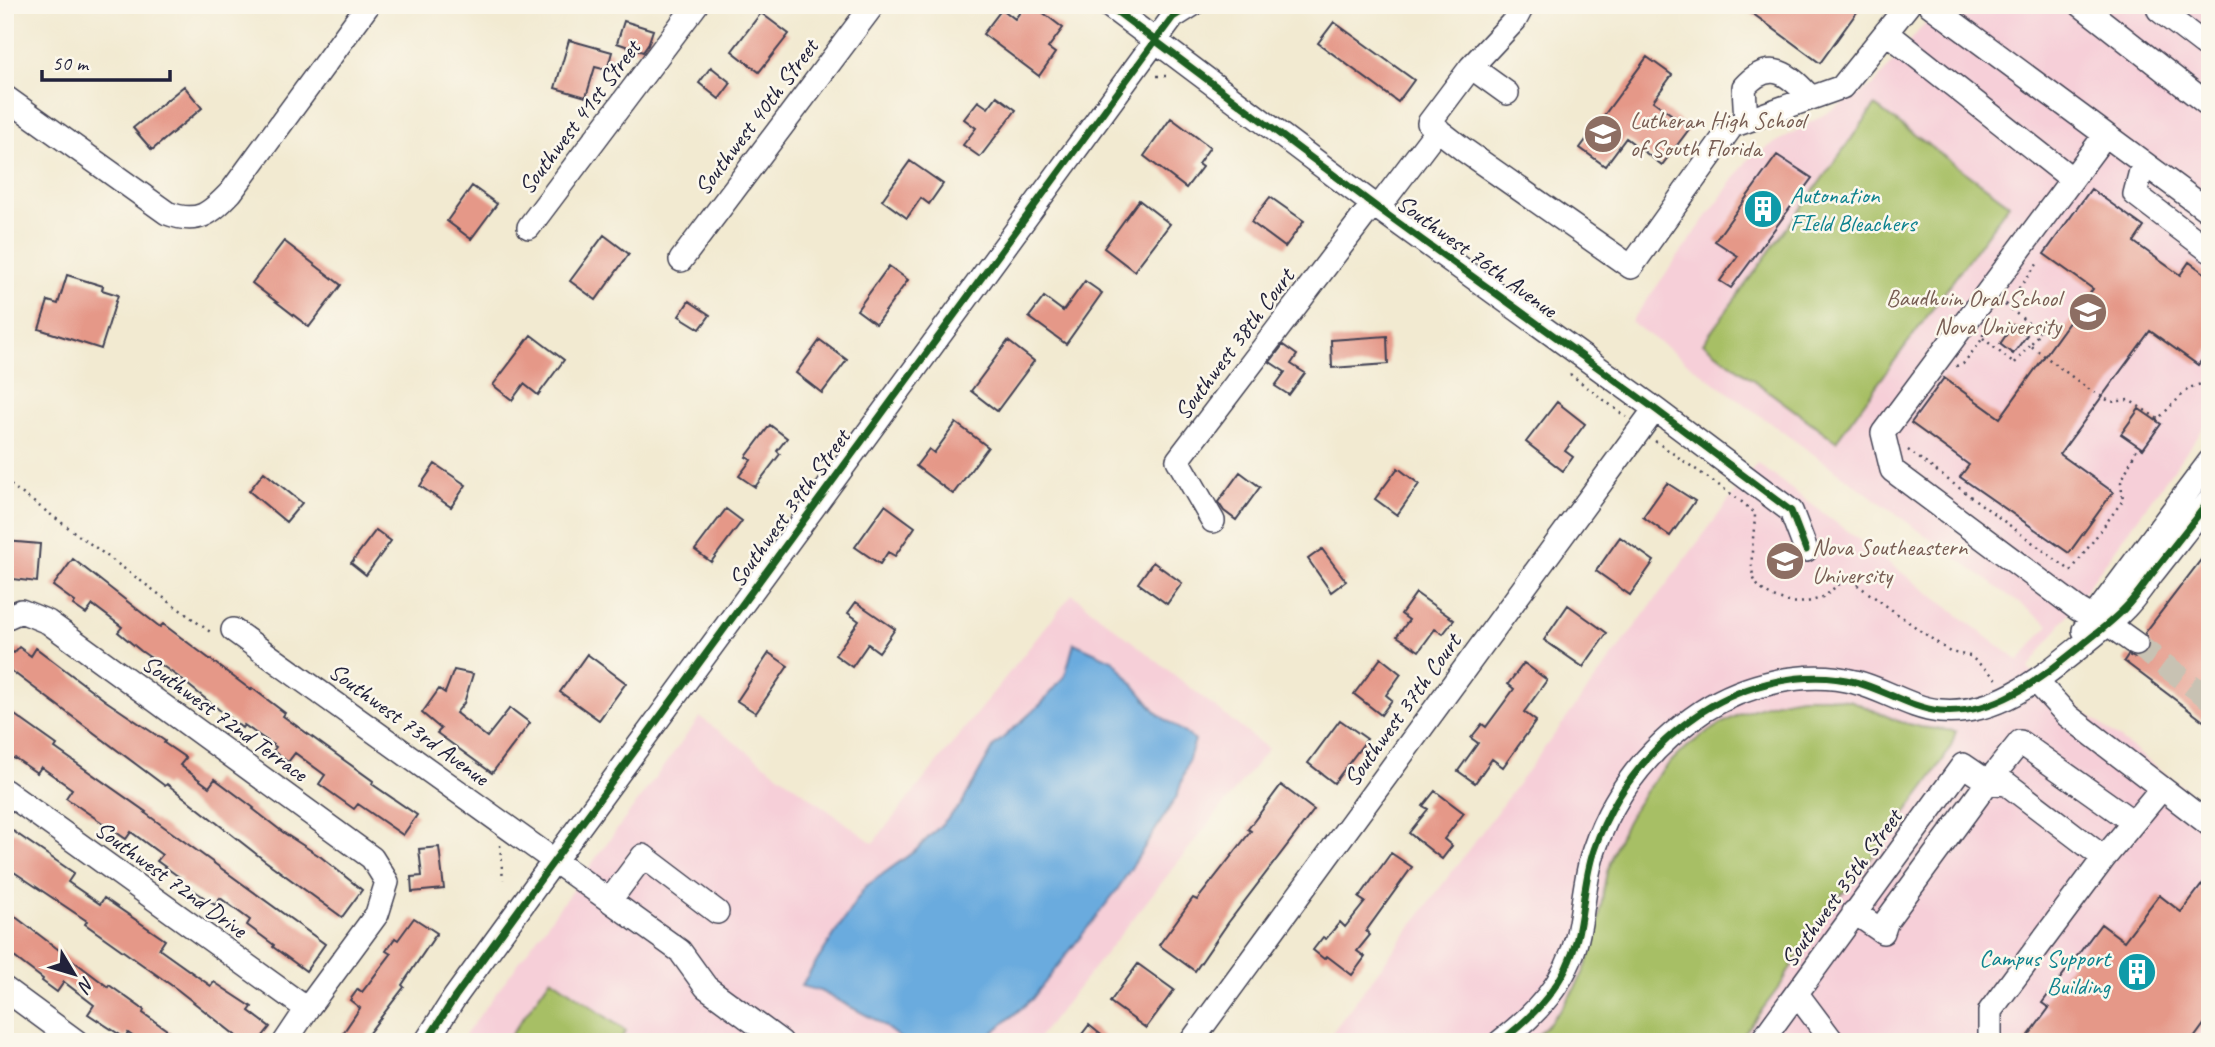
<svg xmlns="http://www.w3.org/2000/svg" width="2215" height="1047" font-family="Caveat,sans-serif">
<rect width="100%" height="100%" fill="#fbf7ec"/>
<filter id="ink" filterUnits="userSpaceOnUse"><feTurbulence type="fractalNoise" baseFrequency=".0143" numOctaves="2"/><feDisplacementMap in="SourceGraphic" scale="14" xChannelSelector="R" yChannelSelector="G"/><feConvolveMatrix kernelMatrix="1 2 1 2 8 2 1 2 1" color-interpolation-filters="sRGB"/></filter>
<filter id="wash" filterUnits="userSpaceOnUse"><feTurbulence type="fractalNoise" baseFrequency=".00686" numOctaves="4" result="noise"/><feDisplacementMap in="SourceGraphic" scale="28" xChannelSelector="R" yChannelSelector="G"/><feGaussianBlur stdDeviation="1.57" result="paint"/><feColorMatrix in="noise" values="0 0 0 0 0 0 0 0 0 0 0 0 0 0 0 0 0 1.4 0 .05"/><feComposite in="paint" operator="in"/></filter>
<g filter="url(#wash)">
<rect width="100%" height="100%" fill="#f2ead1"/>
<path fill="#f6cfd8" d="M 1940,5 L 2210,5 L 2210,419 L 2028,669 L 2210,808 L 2210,1042 L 1325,1042 L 1757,463 L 2019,661 L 2049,625 L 1631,322 L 1749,158 L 1873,86 Z
M 1072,594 L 1268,749 L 1035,1042 L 460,1042 L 700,717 L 873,843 Z"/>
<path fill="#a7bf65" stroke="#647050" stroke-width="2" d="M 1875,106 L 2009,204 L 1836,441 L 1703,343 Z
M 1802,697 L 1828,697 L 1852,701 L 1898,721 L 1920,727 L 1956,731 L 1950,749 L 1928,783 L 1851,885 L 1831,904 L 1808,938 L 1782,983 L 1738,1042 L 1530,1042 C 1563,1012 1587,978 1596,935 C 1601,914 1602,892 1607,872 C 1634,778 1705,711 1802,697 Z
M 551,978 L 626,1031 L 619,1042 L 506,1042 Z"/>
<path fill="#6aabde" stroke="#46668c" stroke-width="2" d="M 1074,643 L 1114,661 L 1159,715 L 1195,740 L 1177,796 L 1117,890 L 1032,999 L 990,1035 L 987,1042 L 905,1042 L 876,1020 L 820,991 L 801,986 L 865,887 L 916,850 L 961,805 L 994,746 L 1042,703 L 1065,676 Z"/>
<g id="blocks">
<path fill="#e59888" d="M 1025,5 L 1033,5 L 1063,28 L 1048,48 L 1055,53 L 1039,76 L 983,34 L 1002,9 L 1015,19 Z
M 1741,5 L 1862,5 L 1820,63 Z
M 761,13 L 789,34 L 759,72 L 732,51 Z
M 624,21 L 653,30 L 648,45 L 643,52 L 617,43 Z
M 1334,22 L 1414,80 L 1398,102 L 1318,43 Z
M 569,40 L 612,52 L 607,70 L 595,67 L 586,97 L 555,88 Z
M 1647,57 L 1672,75 L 1653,101 L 1690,128 L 1662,165 L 1626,138 L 1605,166 L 1580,148 Z
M 711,67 L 731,83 L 719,99 L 699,83 Z
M 184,86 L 202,108 L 152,150 L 133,128 Z
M 997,96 L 1016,110 L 980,157 L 963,145 L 976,128 L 964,119 L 978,101 L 988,108 Z
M 1171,118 L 1210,147 L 1198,164 L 1202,167 L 1186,188 L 1144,156 Z
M 1777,155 L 1812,178 L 1731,288 L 1720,281 L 1738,256 L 1715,241 Z
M 910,161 L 943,184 L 929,204 L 921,198 L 907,218 L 882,200 Z
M 472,186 L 497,204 L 471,239 L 447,221 Z
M 2091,189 L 2144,227 L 2134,242 L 2180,275 L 2189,262 L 2210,277 L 2210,349 L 2198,365 L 2150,331 L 2060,454 L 2113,492 L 2069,553 L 1960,477 L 1969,465 L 1911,423 L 1944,378 L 2000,418 L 2093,289 L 2044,254 Z
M 1270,197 L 1304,221 L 1285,247 L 1251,222 Z
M 1139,200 L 1170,224 L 1134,271 L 1104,248 Z
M 604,235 L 629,254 L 596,300 L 570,281 Z
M 284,241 L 341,285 L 309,327 L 252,283 Z
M 889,266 L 908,280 L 876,324 L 857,310 Z
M 67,275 L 103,286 L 102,290 L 118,295 L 101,349 L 39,329 L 48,301 L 58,304 Z
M 1085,281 L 1102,293 L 1066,344 L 1029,317 L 1044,297 L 1063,311 Z
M 689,301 L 710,315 L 700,329 L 679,316 Z
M 2013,325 L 2027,335 L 2013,354 L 2000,344 Z
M 531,335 L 564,360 L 538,395 L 524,384 L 512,400 L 493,385 Z
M 1387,336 L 1388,364 L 1332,368 L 1331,340 Z
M 820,340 L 847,360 L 822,393 L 796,373 Z
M 1008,341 L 1034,361 L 997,411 L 971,391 Z
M 1283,345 L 1297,355 L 1291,364 L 1305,373 L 1289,395 L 1275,386 L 1285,372 L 1270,362 Z
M 1557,402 L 1585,424 L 1565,451 L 1573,457 L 1563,471 L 1526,442 Z
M 2139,409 L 2161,424 L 2143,449 L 2121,434 Z
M 956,423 L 988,447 L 953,494 L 916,466 L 929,449 L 934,453 Z
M 770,425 L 787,438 L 777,451 L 780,454 L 755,487 L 739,476 L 751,460 L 746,457 Z
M 435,464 L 466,485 L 451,507 L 420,486 Z
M 1398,468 L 1419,484 L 1397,515 L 1375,499 Z
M 264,472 L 302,503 L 286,522 L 249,491 Z
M 1240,472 L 1260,487 L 1236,520 L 1224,511 L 1218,502 Z
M 1667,483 L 1695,501 L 1670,536 L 1643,517 Z
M 885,505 L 915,527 L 895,556 L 888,552 L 880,564 L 855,547 Z
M 726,509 L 742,521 L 711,562 L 695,550 Z
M 376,530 L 391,541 L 366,575 L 351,563 Z
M 1620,537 L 1654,561 L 1630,595 L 1596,571 Z
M 5,541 L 40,544 L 37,582 L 5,578 Z
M 2210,548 L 2210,726 L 2124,661 L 2128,655 L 2135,658 L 2147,653 L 2150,645 L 2145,633 Z
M 1322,549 L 1346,581 L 1331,592 L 1308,559 Z
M 73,559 L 160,627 L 163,624 L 251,690 L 252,688 L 285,713 L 283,716 L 373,781 L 372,784 L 417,815 L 403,835 L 358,804 L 354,809 L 319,784 L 325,775 L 295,753 L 288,762 L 273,751 L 276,747 L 244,725 L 242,728 L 177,676 L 141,651 L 118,632 L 122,627 L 93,605 L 86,614 L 73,605 L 75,602 L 53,586 Z
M 1153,562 L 1182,583 L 1167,604 L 1138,583 Z
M 1416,593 L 1454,620 L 1443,634 L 1435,629 L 1419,651 L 1397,636 L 1409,620 L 1401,614 Z
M 856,602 L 895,629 L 879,652 L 868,644 L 852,667 L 835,655 L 859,621 L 848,613 Z
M 1568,605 L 1607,633 L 1583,667 L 1544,640 Z
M 5,647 L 14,653 L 19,647 L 31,656 L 36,648 L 106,701 L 165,741 L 164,743 L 186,758 L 180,765 L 209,787 L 215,779 L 254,808 L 253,809 L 284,833 L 321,857 L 362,890 L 342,917 L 264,860 L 167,784 L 165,786 L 5,666 Z
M 769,653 L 788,666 L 756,713 L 737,701 Z
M 587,654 L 626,683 L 599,720 L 560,692 Z
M 1381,658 L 1401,674 L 1386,695 L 1392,700 L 1381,715 L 1354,694 Z
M 1524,663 L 1547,680 L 1524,712 L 1536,721 L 1503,767 L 1492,759 L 1475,783 L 1458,771 L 1478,743 L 1471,738 L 1482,724 L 1486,727 L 1514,689 L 1508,684 Z
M 454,670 L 473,674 L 464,703 L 456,713 L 487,737 L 510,708 L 530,723 L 492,773 L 437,733 L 441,729 L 422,713 L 439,689 L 445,693 Z
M 5,708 L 57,745 L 55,748 L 146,812 L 145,813 L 325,944 L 306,971 L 273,947 L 274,945 L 247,925 L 250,920 L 220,898 L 215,905 L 180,881 L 182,879 L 157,861 L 162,855 L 131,832 L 126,839 L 66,798 L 72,789 L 41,767 L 37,773 L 15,758 L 14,759 L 5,753 Z
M 1340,720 L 1367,739 L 1334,783 L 1308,763 Z
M 1281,785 L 1314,810 L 1228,923 L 1195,971 L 1159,945 L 1193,898 L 1197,900 L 1251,831 L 1248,829 Z
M 1435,791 L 1464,813 L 1444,839 L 1452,846 L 1442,859 L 1409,833 L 1428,809 L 1423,806 Z
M 13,831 L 74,873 L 68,882 L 100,904 L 104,898 L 165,940 L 159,949 L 211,986 L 214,982 L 252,1007 L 249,1011 L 270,1027 L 258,1042 L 244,1042 L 178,990 L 85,924 L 87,921 L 5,866 L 5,841 Z
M 439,847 L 444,889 L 412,892 L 411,877 L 422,876 L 419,849 Z
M 1391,853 L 1412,867 L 1366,931 L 1370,935 L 1357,951 L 1365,957 L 1352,975 L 1327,956 L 1324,959 L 1313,950 L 1323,937 L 1326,939 L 1340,922 L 1345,927 L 1365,902 L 1359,898 Z
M 2210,874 L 2210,1016 L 2191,1042 L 2024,1042 L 2049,1008 L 2042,1003 L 2101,924 L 2124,941 L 2159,895 L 2181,912 Z
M 5,909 L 108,987 L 109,985 L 144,1010 L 143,1013 L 184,1042 L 141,1042 L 128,1033 L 125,1038 L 88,1014 L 94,1005 L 64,982 L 57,992 L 42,981 L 43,979 L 5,950 Z
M 414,918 L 437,933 L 402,985 L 404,987 L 362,1042 L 337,1042 L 360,1008 L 350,1000 L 358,989 L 362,992 L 391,954 L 386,951 L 395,938 L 398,940 Z
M 1138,964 L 1174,990 L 1146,1028 L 1110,1002 Z
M 1089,1025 L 1110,1042 L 1076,1042 Z"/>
</g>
</g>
<g filter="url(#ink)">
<use href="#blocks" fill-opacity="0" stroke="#414052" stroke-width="2"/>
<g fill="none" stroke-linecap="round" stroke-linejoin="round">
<path stroke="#c8c2b3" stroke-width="23" stroke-dasharray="23 11" stroke-linecap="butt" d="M 2136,644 L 2210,699"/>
<g stroke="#414052" stroke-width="26">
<path id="minor" d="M 1108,5 L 1378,208 L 1655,409 L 1791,511 L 1806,550
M 1930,5 L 2210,212
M 2081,5 L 2210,106
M 2159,10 L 2210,49
M 1886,32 L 2072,179
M 1471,67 L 1515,20 L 1523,5
M 1507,93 L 1471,67 L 1429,123 L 1464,150 L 1631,267 L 1732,126 L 1842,87 L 1908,5
M 5,97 L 167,213 C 198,225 210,214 231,192 L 368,5
M 1746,121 L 1744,87 C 1771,57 1790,75 1811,98
M 2105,135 L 1883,433 L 1892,470 L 2078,609 L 2093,618 L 2108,624 L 2136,644
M 2143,163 L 2135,194 L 2210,251
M 1378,208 L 1438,129
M 529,227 L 696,5
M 681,260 L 873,5
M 1213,521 L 1178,460 L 1373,204
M 5,618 L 21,611 L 48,622 L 372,858 L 387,882 L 377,914 L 307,1009 L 285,1042
M 233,630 L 680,951 L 706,987 L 781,1042
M 2084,630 L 2210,461
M 2036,681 L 2068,716 L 2210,825
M 5,791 L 307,1009
M 610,900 L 643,856 L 717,912
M 1854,912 L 1883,932 L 1887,920 L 1988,782 L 2020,742 L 2133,822
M 5,989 L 77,1042
M 1797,994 L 1833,1042
M 426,1042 L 455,997 L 546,872 L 1156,40 L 1173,17 L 1192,5
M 1191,1042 L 1655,409
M 1500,1042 C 1535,1015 1566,983 1577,938 C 1584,909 1584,879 1594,850 C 1614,791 1652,745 1703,711 C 1745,684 1806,669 1855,682 C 1884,689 1910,708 1940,711 C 1996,716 2041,678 2081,646 C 2095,634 2112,622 2125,608 C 2135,598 2143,586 2151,575 C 2171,550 2190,525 2210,500
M 1761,1042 L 1963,765 L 1988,782 L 2007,784 L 2104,858
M 1990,1042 L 1990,1011 L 2104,858 L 2162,788"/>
</g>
<path stroke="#414052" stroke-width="2.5" stroke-dasharray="2 5" stroke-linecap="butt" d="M 1157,76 L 1167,76
M 2005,305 L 2040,332 L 2030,345 L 2087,388 L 2111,402 L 2129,400 L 2158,419
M 2006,305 L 2038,263 L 2039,260
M 1983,338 L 2014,364 L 2030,345
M 1956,366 L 1963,364 L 1983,338 L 1983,333
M 1570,374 L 1626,417
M 2156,421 L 2189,388 L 2210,381
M 1655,441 L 1737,498 L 1755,513 C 1755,531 1747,568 1756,583 C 1760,590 1771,596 1778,599 C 1792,604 1806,604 1820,598 C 1835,592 1832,583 1852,581 L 1950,652 L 1970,656 L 1997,679
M 1908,450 L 2071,571 L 2123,500 L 2121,482 L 2138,446
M 5,481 L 213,634
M 500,845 L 503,880"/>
<use href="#minor" stroke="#fff" stroke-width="23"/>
<g stroke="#fbf7ec" stroke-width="11">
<path id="cycleway" d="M 1108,5 L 1378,208 L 1655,409 L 1791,511 L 1806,550
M 426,1042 L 455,997 L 546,872 L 1156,40 L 1173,17 L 1192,5
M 1500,1042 C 1535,1015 1566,983 1577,938 C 1584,909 1584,879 1594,850 C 1614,791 1652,745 1703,711 C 1745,684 1806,669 1855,682 C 1884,689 1910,708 1940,711 C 1996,716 2041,678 2081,646 C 2095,634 2112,622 2125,608 C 2135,598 2143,586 2151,575 C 2171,550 2190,525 2210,500"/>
</g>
<use href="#cycleway" stroke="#1b5e20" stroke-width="7"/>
</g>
</g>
<defs>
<g id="school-disc" transform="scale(2.0125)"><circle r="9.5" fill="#8d6e63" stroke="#fbf7ec"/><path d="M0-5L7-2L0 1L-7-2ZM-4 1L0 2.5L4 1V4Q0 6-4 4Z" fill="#fff"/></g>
<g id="building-disc" transform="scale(2.0125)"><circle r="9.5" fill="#0f9aa8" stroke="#fbf7ec"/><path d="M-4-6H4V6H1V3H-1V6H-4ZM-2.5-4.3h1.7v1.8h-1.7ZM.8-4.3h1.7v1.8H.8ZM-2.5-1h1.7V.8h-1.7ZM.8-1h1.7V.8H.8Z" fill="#fff"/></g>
<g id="university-disc" transform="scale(2.0125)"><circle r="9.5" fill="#8d6e63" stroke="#fbf7ec"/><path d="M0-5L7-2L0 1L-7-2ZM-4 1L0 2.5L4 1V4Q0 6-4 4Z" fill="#fff"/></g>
</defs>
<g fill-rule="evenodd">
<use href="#school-disc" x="1603" y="134"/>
<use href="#building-disc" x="1763" y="209"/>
<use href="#school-disc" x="2088" y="312"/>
<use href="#university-disc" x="1785" y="561"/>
<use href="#building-disc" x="2137" y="972"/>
</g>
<g text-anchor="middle" stroke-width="5" stroke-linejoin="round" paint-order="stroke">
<g font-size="24" fill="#22223b" stroke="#fbf7ec">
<text transform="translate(579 117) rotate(-53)" y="8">Southwest 41st Street</text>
<text transform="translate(756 117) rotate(-53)" y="8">Southwest 40th Street</text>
<text transform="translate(1477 256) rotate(36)" y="8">Southwest 76th Avenue</text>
<text transform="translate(1234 344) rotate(-53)" y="8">Southwest 38th Court</text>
<text transform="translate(789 508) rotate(-54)" y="8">Southwest 39th Street</text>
<text transform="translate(1402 710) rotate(-54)" y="8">Southwest 37th Court</text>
<text transform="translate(225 718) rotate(36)" y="8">Southwest 72nd Terrace</text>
<text transform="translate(409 724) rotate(36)" y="8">Southwest 73rd Avenue</text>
<text transform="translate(171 879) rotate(36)" y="8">Southwest 72nd Drive</text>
<text transform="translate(1841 888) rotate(-54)" y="8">Southwest 35th Street</text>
</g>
<g font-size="24" fill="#785e54" stroke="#fbf7ec" text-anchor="start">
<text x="1630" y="128">Lutheran High School<tspan x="1630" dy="28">of South Florida</tspan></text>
<text x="2061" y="306" text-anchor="end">Baudhuin Oral School<tspan x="2061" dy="28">Nova University</tspan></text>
<text x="1812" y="555">Nova Southeastern<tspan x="1812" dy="28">University</tspan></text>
</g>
<g font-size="24" fill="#0d838f" stroke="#fbf7ec" text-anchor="start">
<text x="1790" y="203">Autonation<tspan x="1790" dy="28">FIeld Bleachers</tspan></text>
<text x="2110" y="966" text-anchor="end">Campus Support<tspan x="2110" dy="28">Building</tspan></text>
</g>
</g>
<rect width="2215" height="1047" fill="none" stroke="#fbf7ec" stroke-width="28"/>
<g transform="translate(74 974) rotate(128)" stroke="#fbf7ec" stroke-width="5" paint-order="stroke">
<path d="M0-5L12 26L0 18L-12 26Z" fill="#22223b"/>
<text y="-10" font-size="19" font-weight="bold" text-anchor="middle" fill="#22223b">N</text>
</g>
<path d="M42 70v10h128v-10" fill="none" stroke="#22223b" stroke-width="3.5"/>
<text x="52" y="70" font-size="21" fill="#22223b" stroke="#fbf7ec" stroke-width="5" paint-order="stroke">50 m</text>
</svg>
